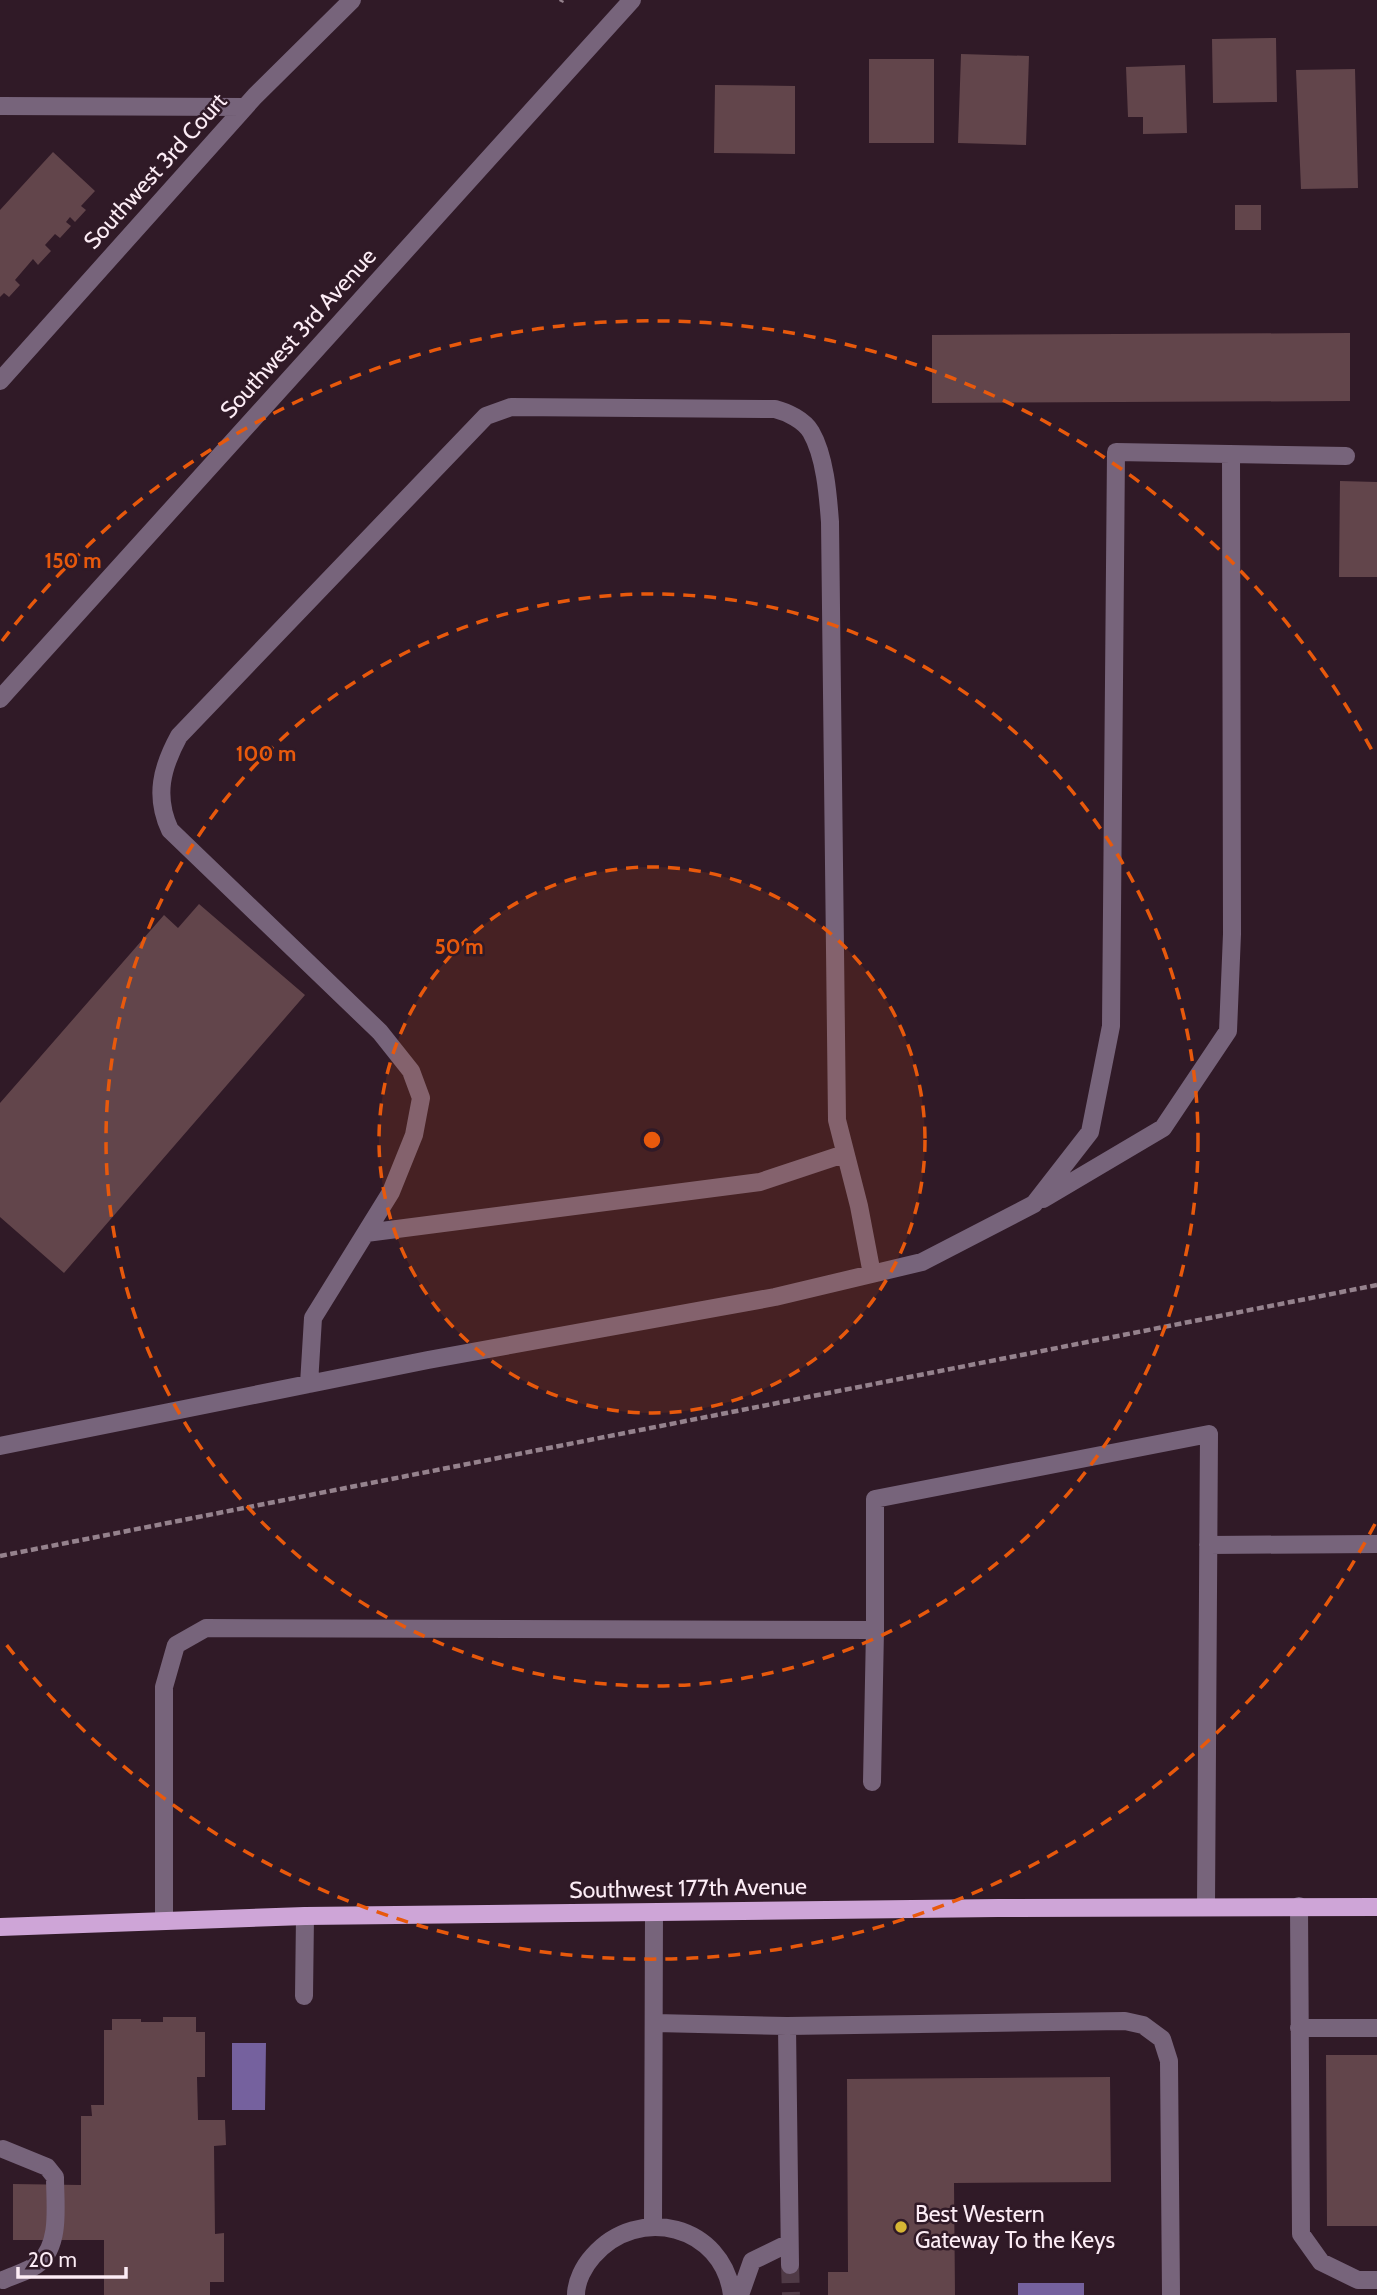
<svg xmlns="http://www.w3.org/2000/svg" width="1377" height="2295" font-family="Cabin,sans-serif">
<rect width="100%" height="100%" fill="#301a27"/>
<path fill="#75619e" d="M 232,2043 L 266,2043 L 265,2110 L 232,2110 Z
M 1018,2283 L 1084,2283 L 1084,2295 L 1018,2295 Z"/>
<path fill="#62454b" d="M 1276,38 L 1277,102 L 1213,103 L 1212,39 Z
M 961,54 L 1029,56 L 1026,145 L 958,143 Z
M 869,59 L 934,59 L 934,143 L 869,143 Z
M 1185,65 L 1187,133 L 1143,134 L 1143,117 L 1128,117 L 1126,67 Z
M 1355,69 L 1358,188 L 1301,189 L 1296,70 Z
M 715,85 L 795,86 L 795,154 L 714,153 Z
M 53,152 L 95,191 L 81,206 L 86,210 L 75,222 L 70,217 L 66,222 L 71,226 L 60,238 L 55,234 L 45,245 L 51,251 L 38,265 L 33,259 L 15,280 L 20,285 L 9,297 L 4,293 L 0,297 L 0,210 Z
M 1235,205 L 1261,205 L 1261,230 L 1235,230 Z
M 1350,333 L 1350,401 L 932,403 L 932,335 Z
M 1340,481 L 1377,482 L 1377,577 L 1339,577 Z
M 199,904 L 305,995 L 64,1273 L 0,1217 L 0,1103 L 164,915 L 178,928 Z
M 163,2017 L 196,2017 L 196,2032 L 205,2032 L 205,2077 L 197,2077 L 198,2120 L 225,2120 L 226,2145 L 214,2146 L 215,2234 L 224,2233 L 224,2282 L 210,2282 L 210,2295 L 104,2295 L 104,2240 L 13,2240 L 13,2184 L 81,2185 L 81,2116 L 92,2116 L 91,2105 L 104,2105 L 104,2030 L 112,2030 L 112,2019 L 141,2019 L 141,2022 L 163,2022 Z
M 1326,2055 L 1377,2055 L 1377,2226 L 1327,2226 Z
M 1110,2077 L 1111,2182 L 954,2183 L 955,2295 L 828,2295 L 828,2272 L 848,2272 L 847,2079 Z"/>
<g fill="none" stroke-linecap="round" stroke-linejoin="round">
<path stroke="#4f3a46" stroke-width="18" stroke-dasharray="18 9" stroke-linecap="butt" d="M 790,2265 L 791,2295"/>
<path stroke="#95828d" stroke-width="4.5" stroke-dasharray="7 3.5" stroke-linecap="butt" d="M 561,2 L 562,0
M 0,1556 L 1377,1285"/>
<path stroke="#77647b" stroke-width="18" d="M 0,106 L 245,107
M 0,381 L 255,96 L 352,0
M 0,699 L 632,0
M 1043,1199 L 1163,1128 L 1228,1031 L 1232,934 L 1231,454
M 366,1233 L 760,1182 L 844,1154
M 309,1384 L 313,1318 L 391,1192 L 414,1135 L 421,1098 L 411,1071 L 380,1032 L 170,830 C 154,796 162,767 179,736 L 486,416 L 511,407 L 775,409 C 787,412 804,420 811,432 C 825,456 828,495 830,522 L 837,1120 L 859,1206 L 872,1274
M 0,1446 L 428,1360 L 775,1297 L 922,1262 L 1034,1204 L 1090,1132 L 1111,1026 L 1116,452 L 1346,456
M 1208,1545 L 1377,1544
M 872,1782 L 875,1630
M 1299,1906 L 1301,2234 L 1321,2262 L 1358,2280 L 1377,2280
M 164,1921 L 164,1687 L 176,1645 L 206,1628 L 875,1630 L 875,1499 L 1209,1434 L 1206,1906
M 304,1996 L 305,1916
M 655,2023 L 787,2026 L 1125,2021 L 1143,2025 L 1162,2039 L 1169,2061 L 1171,2295
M 787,2026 L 790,2265
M 1299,2028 L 1377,2028
M 3,2149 L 47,2167 L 55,2177 C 55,2205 61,2243 39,2263 C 30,2271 14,2275 3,2280
M 653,2226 L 654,1913
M 576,2295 C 576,2281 584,2266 593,2256 C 638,2204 723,2225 732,2295
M 740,2295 L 752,2261 L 789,2243"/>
<path stroke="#cea5d7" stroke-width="18" d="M 0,1927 L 305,1916 L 998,1908 L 1377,1907"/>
</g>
<circle cx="652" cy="1140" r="273" fill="#e8590c" fill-opacity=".12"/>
<g fill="none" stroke="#e8590c" stroke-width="3.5" stroke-dasharray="12 9">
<circle cx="652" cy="1140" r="273"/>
<circle cx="652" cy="1140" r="546"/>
<path d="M1375 1524A819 819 0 0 1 2 1639M2 641A819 819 0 0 1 1375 756"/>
</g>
<circle fill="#d6b534" stroke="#301a27" stroke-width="2.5" cx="901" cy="2227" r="7"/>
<g text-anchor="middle" stroke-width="5" stroke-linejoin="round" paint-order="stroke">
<g font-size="23" fill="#fcecf5" stroke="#301a27">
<text transform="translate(155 171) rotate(-48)" y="8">Southwest 3rd Court</text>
<text transform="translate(298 333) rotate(-48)" y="8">Southwest 3rd Avenue</text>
<text transform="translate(688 1888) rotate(-1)" y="8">Southwest 177th Avenue</text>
</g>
<g font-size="23" fill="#fcecf5" stroke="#301a27" text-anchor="start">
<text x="915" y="2222">Best Western<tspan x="915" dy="26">Gateway To the Keys</tspan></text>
</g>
</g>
<circle cx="652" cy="1140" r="10" fill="#e8590c" stroke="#301a27" stroke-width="3.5"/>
<g font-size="21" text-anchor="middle" font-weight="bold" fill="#e8590c" stroke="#301a27" stroke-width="5" stroke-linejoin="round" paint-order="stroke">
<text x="73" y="568">150 m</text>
<text x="266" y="761">100 m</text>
<text x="459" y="954">50 m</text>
</g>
<path d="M18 2267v10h108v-10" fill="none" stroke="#fcecf5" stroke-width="3.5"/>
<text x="28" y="2267" font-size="21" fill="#fcecf5" stroke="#301a27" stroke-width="5" paint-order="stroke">20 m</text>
</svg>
